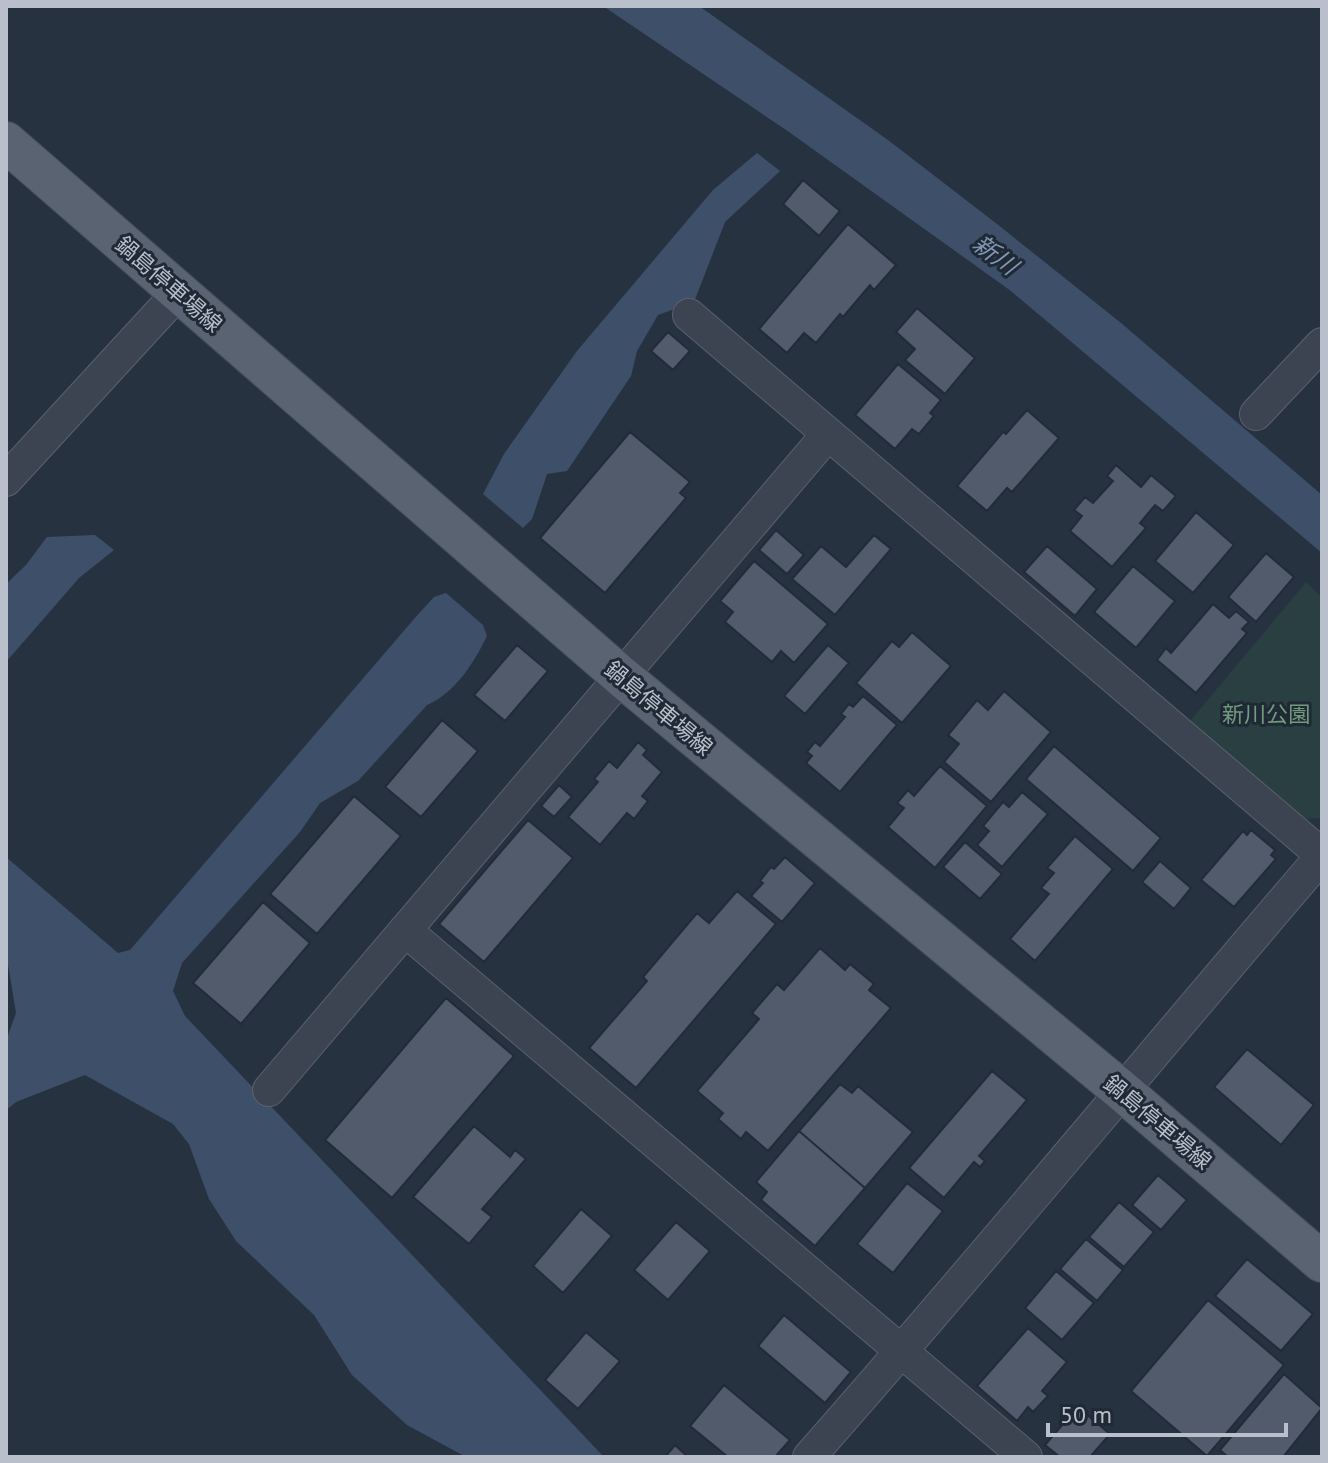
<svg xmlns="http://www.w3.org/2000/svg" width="1328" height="1463" font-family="'PT Sans','Noto Sans JP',sans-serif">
<rect width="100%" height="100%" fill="#273241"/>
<path fill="#293f42" d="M 1306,582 L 1322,598 L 1322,818 L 1305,819 L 1190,721 Z"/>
<path fill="#3e5069" d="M 603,6 L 699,6 L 888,140 L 997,224 L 1121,323 L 1322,495 L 1322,553 L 1011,291 L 789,132 Z
M 757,153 L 780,171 L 725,222 L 694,302 L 658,315 L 637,351 L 631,376 L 567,471 L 547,474 L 532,519 L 523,528 L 483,494 L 504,454 L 577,351 L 713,190 Z
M 95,535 L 114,550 L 79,578 L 6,662 L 6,584 L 26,565 L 47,537 Z
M 446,593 L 483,625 L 487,636 C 473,664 456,692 427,705 L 358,781 L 320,803 L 300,832 L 182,963 L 173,991 L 185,1016 L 604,1457 L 466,1457 L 407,1425 L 352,1375 L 314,1315 L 236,1241 L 209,1199 L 189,1144 L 173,1124 L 85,1075 L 16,1102 L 6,1110 L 6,1041 L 16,1013 L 6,952 L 6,857 L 118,953 L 130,950 L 414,619 L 434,597 Z"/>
<path fill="#515b6c" stroke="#222b38" stroke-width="2" d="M 803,180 L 840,211 L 819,236 L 783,204 Z
M 848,224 L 896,265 L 874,290 L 870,285 L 843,317 L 840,314 L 816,343 L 804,333 L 787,353 L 759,329 Z
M 917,308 L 975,358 L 945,394 L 905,360 L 915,349 L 896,332 Z
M 668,332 L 690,351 L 673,370 L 651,351 Z
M 898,364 L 941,400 L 930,413 L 934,416 L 919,434 L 912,429 L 895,449 L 855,415 Z
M 1027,410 L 1059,438 L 1012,492 L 1007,488 L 987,511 L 957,486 L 1003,432 L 1006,434 Z
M 630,432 L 690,482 L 680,493 L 686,498 L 605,593 L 540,538 Z
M 1116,465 L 1141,487 L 1151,475 L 1176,496 L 1163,511 L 1155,505 L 1140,523 L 1146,528 L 1112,567 L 1070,531 L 1082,516 L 1074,510 L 1085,497 L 1093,503 L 1113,481 L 1107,476 Z
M 1196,512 L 1234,545 L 1193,593 L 1155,561 Z
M 776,530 L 804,555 L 787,574 L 759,550 Z
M 874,535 L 891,549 L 835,615 L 792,579 L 821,546 L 846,567 Z
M 1047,546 L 1097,589 L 1075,616 L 1024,572 Z
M 1266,553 L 1294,577 L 1256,622 L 1228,597 Z
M 754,561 L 828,624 L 794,663 L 781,651 L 772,662 L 725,622 L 733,612 L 720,601 Z
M 1133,566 L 1175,601 L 1136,648 L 1094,612 Z
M 1213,604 L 1229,618 L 1236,611 L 1249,622 L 1242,629 L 1247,633 L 1196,693 L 1157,660 L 1166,648 L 1171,653 Z
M 912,632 L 951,666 L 902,723 L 856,683 L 892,641 L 899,647 Z
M 517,645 L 548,671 L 505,721 L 474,695 Z
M 828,645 L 849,663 L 805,714 L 784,696 Z
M 1004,691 L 1051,732 L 991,802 L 944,762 L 959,744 L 948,735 L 977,700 L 988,710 Z
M 863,696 L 897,725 L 840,792 L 806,763 L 812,756 L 807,752 L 815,742 L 820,746 L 845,717 L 841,714 L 849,704 L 853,707 Z
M 442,720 L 478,751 L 421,817 L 385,787 Z
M 638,742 L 647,750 L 643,755 L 662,772 L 642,796 L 648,801 L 634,819 L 627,813 L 600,845 L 568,817 L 598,782 L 594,779 L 609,761 L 617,768 Z
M 1054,746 L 1161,838 L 1133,871 L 1026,779 Z
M 940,766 L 987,806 L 935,868 L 888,827 L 904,808 L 897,803 L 908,790 L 914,796 Z
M 559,785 L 572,797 L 554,817 L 541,806 Z
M 1022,792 L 1048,814 L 1002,867 L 977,845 L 989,831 L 983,826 L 1003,802 L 1009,807 Z
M 354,796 L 401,836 L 317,934 L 270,894 Z
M 528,820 L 573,858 L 484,962 L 439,924 Z
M 1251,830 L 1275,850 L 1271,855 L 1276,859 L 1234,907 L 1201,880 L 1243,831 L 1247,835 Z
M 1075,836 L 1113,869 L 1035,961 L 1010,939 L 1049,894 L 1041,888 L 1054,873 L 1047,868 Z
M 965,842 L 1002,874 L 980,899 L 943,867 Z
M 785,857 L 815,883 L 782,922 L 751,896 L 763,883 L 760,881 L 771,867 L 774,869 Z
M 1160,861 L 1191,888 L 1174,909 L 1142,882 Z
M 737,891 L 776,924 L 636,1088 L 589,1048 L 647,981 L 643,977 L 697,913 L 709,923 Z
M 263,902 L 310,943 L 241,1024 L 193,983 Z
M 820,948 L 845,970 L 850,964 L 874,984 L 869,990 L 891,1008 L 768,1151 L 746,1132 L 741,1139 L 718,1119 L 723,1113 L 697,1091 L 759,1019 L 752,1013 L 777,984 L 784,990 Z
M 446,998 L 514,1056 L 392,1198 L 325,1140 Z
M 1247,1049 L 1314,1105 L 1281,1145 L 1214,1087 Z
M 992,1071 L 1027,1100 L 979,1156 L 985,1161 L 980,1167 L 974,1162 L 944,1198 L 909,1168 Z
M 840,1084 L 852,1093 L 858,1086 L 913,1132 L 865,1188 L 799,1131 Z
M 474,1126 L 510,1157 L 515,1150 L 526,1159 L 482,1209 L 492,1217 L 469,1244 L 413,1197 Z
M 799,1131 L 865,1188 L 815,1246 L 761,1200 L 767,1192 L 756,1182 Z
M 1158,1175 L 1187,1200 L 1161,1230 L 1132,1205 Z
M 907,1183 L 943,1211 L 893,1273 L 857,1244 Z
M 1119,1202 L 1154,1232 L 1124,1267 L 1089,1237 Z
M 581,1209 L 612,1236 L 563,1293 L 533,1266 Z
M 676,1222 L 710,1251 L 668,1300 L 634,1270 Z
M 1086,1239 L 1123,1270 L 1097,1301 L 1060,1269 Z
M 1247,1259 L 1313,1314 L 1281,1351 L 1215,1296 Z
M 1056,1271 L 1094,1303 L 1062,1340 L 1025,1308 Z
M 1208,1300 L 1284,1365 L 1207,1456 L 1131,1391 Z
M 784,1315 L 851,1372 L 825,1403 L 758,1346 Z
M 1028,1328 L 1067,1362 L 1042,1391 L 1048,1396 L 1033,1412 L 1028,1407 L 1017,1421 L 977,1386 Z
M 586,1332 L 620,1361 L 578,1409 L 545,1380 Z
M 1284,1374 L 1322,1408 L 1283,1457 L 1228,1457 L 1220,1450 Z
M 724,1385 L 790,1440 L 775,1457 L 728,1457 L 690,1426 Z
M 1080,1409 L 1110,1434 L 1090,1457 L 1060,1457 L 1045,1445 L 1068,1418 L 1070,1420 Z
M 675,1445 L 688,1457 L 665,1457 Z"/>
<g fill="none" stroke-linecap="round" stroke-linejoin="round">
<g stroke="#5a626e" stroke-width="34">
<path id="minor" d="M 689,315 L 1322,855
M 1256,414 L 1322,344
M 6,480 L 179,292
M 405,930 L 1026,1457
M 269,1090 L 828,434
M 809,1457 C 983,1260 1150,1056 1322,856"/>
</g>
<g stroke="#454d5a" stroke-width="42">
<path id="major" d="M 6,142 L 622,677 L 1121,1090 L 1322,1262"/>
</g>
<use href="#minor" stroke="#3c4451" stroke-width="32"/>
<use href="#major" stroke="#5a6371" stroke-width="40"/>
</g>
<g text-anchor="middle" stroke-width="6" stroke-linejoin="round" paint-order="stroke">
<g font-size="22" fill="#b9c0cb" stroke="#202936">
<text transform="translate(169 284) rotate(41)" y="8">鍋島停車場線</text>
<text transform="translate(659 708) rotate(40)" y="8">鍋島停車場線</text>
<text transform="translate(1158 1122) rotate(40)" y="8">鍋島停車場線</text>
</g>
<g font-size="22" fill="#719b7a" stroke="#202936">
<text x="1266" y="722">新川公園</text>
</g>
<g font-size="24" font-style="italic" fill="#8196b1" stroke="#202936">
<text transform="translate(995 255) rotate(37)" y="8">新川</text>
</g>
</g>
<rect width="1328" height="1463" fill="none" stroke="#b9c0cb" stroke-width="16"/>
<path d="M1048 1423v12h238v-12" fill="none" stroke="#b9c0cb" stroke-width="4"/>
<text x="1060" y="1423" font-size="24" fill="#b9c0cb" stroke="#202936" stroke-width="6" paint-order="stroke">50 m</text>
</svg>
